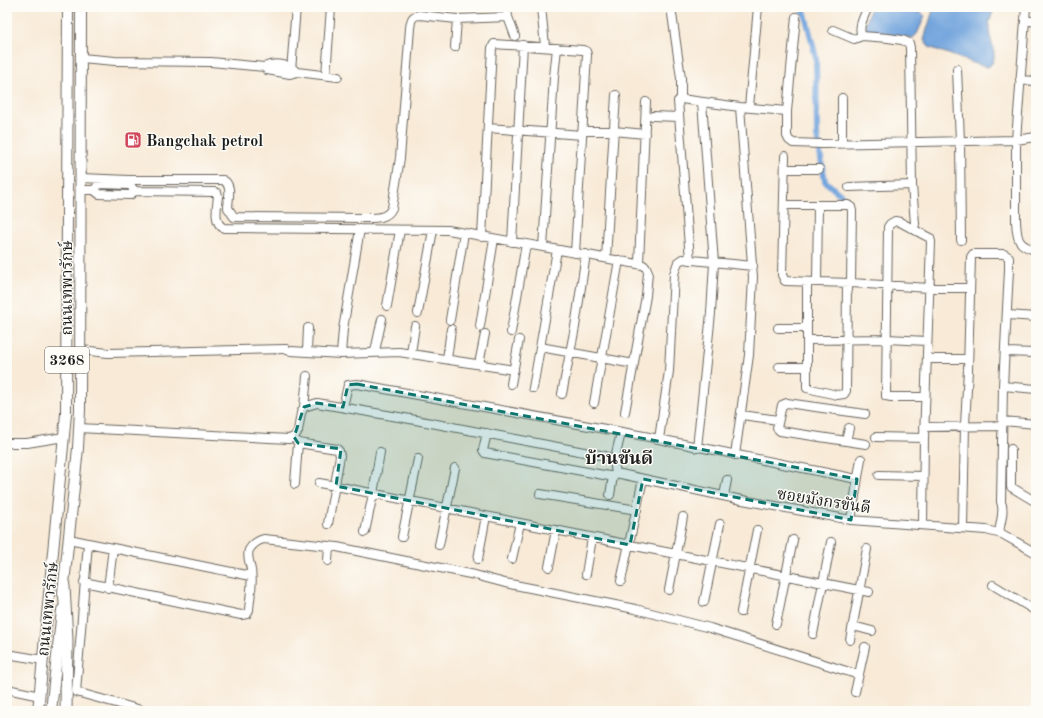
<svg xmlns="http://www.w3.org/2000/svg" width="1043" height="718" font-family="'Old Standard TT','Noto Serif Thai',serif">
<rect width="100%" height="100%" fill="#fdfcf7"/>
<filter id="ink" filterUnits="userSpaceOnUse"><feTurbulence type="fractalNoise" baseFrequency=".025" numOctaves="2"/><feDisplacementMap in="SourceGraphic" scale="8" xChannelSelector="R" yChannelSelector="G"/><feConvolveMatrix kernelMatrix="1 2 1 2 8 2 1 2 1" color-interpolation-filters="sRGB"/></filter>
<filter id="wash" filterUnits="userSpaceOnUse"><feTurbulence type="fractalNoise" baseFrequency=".012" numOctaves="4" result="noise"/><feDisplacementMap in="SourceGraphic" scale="16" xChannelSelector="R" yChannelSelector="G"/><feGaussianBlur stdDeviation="0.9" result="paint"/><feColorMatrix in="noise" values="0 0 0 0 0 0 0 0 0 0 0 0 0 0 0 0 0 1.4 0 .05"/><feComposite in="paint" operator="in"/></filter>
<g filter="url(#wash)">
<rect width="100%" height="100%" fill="#f8ead7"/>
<path fill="#72a4dd" stroke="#47607c" d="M 871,7 L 897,7 L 922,13 L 925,16 L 917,34 L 913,38 L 867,31 L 865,27 Z
M 934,7 L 992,7 L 993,10 C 992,16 989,22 989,28 C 989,41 1001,59 988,67 L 979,65 L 929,47 L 924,39 Z"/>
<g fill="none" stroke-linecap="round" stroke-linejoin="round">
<path stroke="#72a4dd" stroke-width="6" d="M 799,7 L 805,14 L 816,58 L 817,135 L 825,181 L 836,191 L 846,199"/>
</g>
</g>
<g filter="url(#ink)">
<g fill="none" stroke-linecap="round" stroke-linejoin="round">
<g stroke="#69645d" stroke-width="10">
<path id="minor" d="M 507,7 L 508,17 L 515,36
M 541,7 L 545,46
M 671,7 L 681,78 L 681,99
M 868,7 C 865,15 857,27 862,36 L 888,38 L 902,40 L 909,43 L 910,48 L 912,185 L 915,224
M 1026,7 L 1016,140 L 1016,221 C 1017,238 1017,246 1036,250
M 796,17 L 787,111 L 787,136 L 789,140 L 793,143 L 822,144 L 1016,140 L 1036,137
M 1025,20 L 1036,22
M 833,30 L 854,39 L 862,36
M 455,47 L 457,19
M 81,58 L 115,61 L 211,62 L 264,67 C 275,62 289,64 297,72
M 264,67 L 267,70 L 290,74 L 297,72 L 338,77
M 957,69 L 960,141 L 961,240
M 291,71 L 296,7
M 326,75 L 331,7
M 1020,80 L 1036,81
M 749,107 L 758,7
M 653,116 L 679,117
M 488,128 L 582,135
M 582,131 L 614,131 L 645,134
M 842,144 L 842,98
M 785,156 L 782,275 L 785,281 L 851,283 L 929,288 L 970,288
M 785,169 L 819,169
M 81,178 L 129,180 L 223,180 C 233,185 228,199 228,208 L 234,217 L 364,218 C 375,218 387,219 392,208 L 400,158 L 410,28 C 411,21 411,16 419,15 L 457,19 L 508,17
M 849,187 L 912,185
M 82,190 L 94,190 L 99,194 L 130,195 L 135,191 L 215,192 L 217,193 L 218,196 C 217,206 213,224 224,228 L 448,230 L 643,265 L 646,267 L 648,272 L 646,296 L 625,412
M 94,190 L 99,184 L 130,185 L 135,191
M 784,205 L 848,205 L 851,207 L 852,211 L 851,283
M 482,237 L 492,48 L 494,44 L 583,50 L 586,51 L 587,55 L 575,253
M 512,242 L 523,45
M 543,247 L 554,77 L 557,48
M 606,258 L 616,95
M 690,260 L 678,101 L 681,99 L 740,107 L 787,111
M 639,263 L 646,102
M 807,282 L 807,388 L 837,395 L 844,394 L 846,391 L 847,283
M 817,282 L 818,205
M 387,306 L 400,230
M 418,313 L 433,230
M 1008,315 L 1036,317
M 450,320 L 464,233
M 480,326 L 494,239
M 778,328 L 807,328
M 511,332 L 526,244
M 807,340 L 887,339 L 927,341
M 540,347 L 634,364
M 81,350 L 108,353 L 286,349
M 291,351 L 341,354 L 399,352 L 514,370
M 375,351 L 382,319
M 307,352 L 308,328
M 1005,352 L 1036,353
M 411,353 L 415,326
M 341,354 L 343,329 L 360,229
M 447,359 L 451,329
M 927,359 L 968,359
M 479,364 L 485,334
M 779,367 L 807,367
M 511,384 L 519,340
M 1003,386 L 1036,389
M 533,388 L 557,250
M 562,394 L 575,327 L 586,254
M 594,403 L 619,260
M 304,407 L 317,403 L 410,419 L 605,456 L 613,459 L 614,462
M 343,407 L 348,385 L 357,384 L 644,436 L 857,479
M 865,414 L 787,403 L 782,405 L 777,428 L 780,431 L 866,444
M 742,415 L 778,420
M 1003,421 L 1036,424
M 924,427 L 1002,426
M 79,428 L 289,439 L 294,437 L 298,431 L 301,413 L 304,407 L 307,376
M 487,433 L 483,450 L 485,453 L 609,476 L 613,476 L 616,473
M 621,433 L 614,462 L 616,473 L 737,499 L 851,520 L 986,530 L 1002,534 L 1036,553
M 294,437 L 298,443 L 337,449 L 339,451 L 340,456 L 328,524
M 876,437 L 924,438
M 659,439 L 669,371 L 674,274 L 678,262 L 682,259 L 753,266
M 846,441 L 849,428
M 7,443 L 27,443 L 64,437
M 697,448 L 711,313 L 714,263 L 702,102
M 1011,449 L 1011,487 L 1036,502
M 735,455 L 749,355 L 753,277 L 740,107
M 879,475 L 923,476
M 319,483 L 336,486 L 625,544 L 869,592
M 295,484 L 298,443
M 540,494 L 637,510
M 610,495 L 613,476
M 724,496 L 727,480
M 851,520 L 861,459
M 923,525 L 924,438 L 931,242 L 930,238 L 926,236 L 900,222 L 895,221 L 890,224 L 888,227 L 886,396 L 891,397 L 925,397
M 963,527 L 965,425 L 968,370 L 971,257 L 973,254 L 1004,254 L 1009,257 L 1009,270 L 1003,386 L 1001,502 C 1005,511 1000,523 999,533
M 365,532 L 373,494 L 380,452
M 402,537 L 418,459
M 69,539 L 88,543 L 76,692 L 145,711
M 88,543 L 251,576
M 439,545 L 455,468
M 478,559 L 486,516
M 512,559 L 520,523
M 328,561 L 329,546
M 549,567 L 556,530
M 586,574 L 592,538
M 621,581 L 643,479
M 84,582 L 241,615 L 247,614 L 249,610 C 250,596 254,579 250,565 C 249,561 247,555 249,550 C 252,545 258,540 264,539 L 337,547 L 475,575 L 505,583 L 635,609 L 710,628 L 859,675
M 993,585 L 1036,611
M 108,588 L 113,548
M 669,590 L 683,517
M 704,602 L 720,524
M 741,612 L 757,530
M 776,624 L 793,540
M 853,626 L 872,631
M 813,634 L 831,542
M 850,640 L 867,549
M 7,654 L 43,660
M 7,689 L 40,696
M 855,692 L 865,647"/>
</g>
<g stroke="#69645d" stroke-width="12">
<path id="major" d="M 63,594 L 78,448 L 80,410 L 81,7
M 38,711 L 66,414 L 68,7
M 51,711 L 62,610"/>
</g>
<g stroke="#69645d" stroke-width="13">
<path id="highway" d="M 64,586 L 67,640 L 66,711"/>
</g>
<use href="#minor" stroke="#fff" stroke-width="8"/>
<use href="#major" stroke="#fff" stroke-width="10"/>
<use href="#highway" stroke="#fff" stroke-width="11"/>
</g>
</g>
<path fill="#0f766e" fill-opacity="0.2" stroke="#0f766e" stroke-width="3" stroke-dasharray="8 5" stroke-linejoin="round" d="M 357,384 L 857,479 L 851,520 L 643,479 L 630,545 L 336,486 L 341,449 L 298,443 L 294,437 L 304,407 L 317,403 L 343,407 L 348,385 Z"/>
<defs>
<g id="fuel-square" transform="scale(0.9)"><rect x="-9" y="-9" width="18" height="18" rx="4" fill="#d1495b" stroke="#fdfcf7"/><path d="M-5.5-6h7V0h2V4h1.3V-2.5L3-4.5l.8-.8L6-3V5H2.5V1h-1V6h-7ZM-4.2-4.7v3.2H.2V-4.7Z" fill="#fff"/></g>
</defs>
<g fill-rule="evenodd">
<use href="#fuel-square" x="133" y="140"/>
</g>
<g text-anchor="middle" stroke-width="3" stroke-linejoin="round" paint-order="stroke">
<rect fill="#fdfcf7" stroke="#605f5e" stroke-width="1" x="45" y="347" width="44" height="26" rx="3"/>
<g font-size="15" font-weight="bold" fill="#1c1c1c">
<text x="67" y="365">3268</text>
</g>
<g font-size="16" font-weight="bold" fill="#1c1c1c" stroke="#fdfcf7" text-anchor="start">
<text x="146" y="146">Bangchak petrol</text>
</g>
<g font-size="16" fill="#1c1c1c" stroke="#fdfcf7">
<text transform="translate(66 288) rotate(-90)" y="6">ถนนเทพารักษ์</text>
<text transform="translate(824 500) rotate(9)" y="6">ซอยมังกรขันดี</text>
<text transform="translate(47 609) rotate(-84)" y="6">ถนนเทพารักษ์</text>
</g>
<g font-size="18" font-weight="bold" fill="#1c1c1c" stroke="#fdfcf7">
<text x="619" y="464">บ้านขันดี</text>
</g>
</g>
<rect width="1043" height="718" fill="none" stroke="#fdfcf7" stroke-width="24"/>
</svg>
